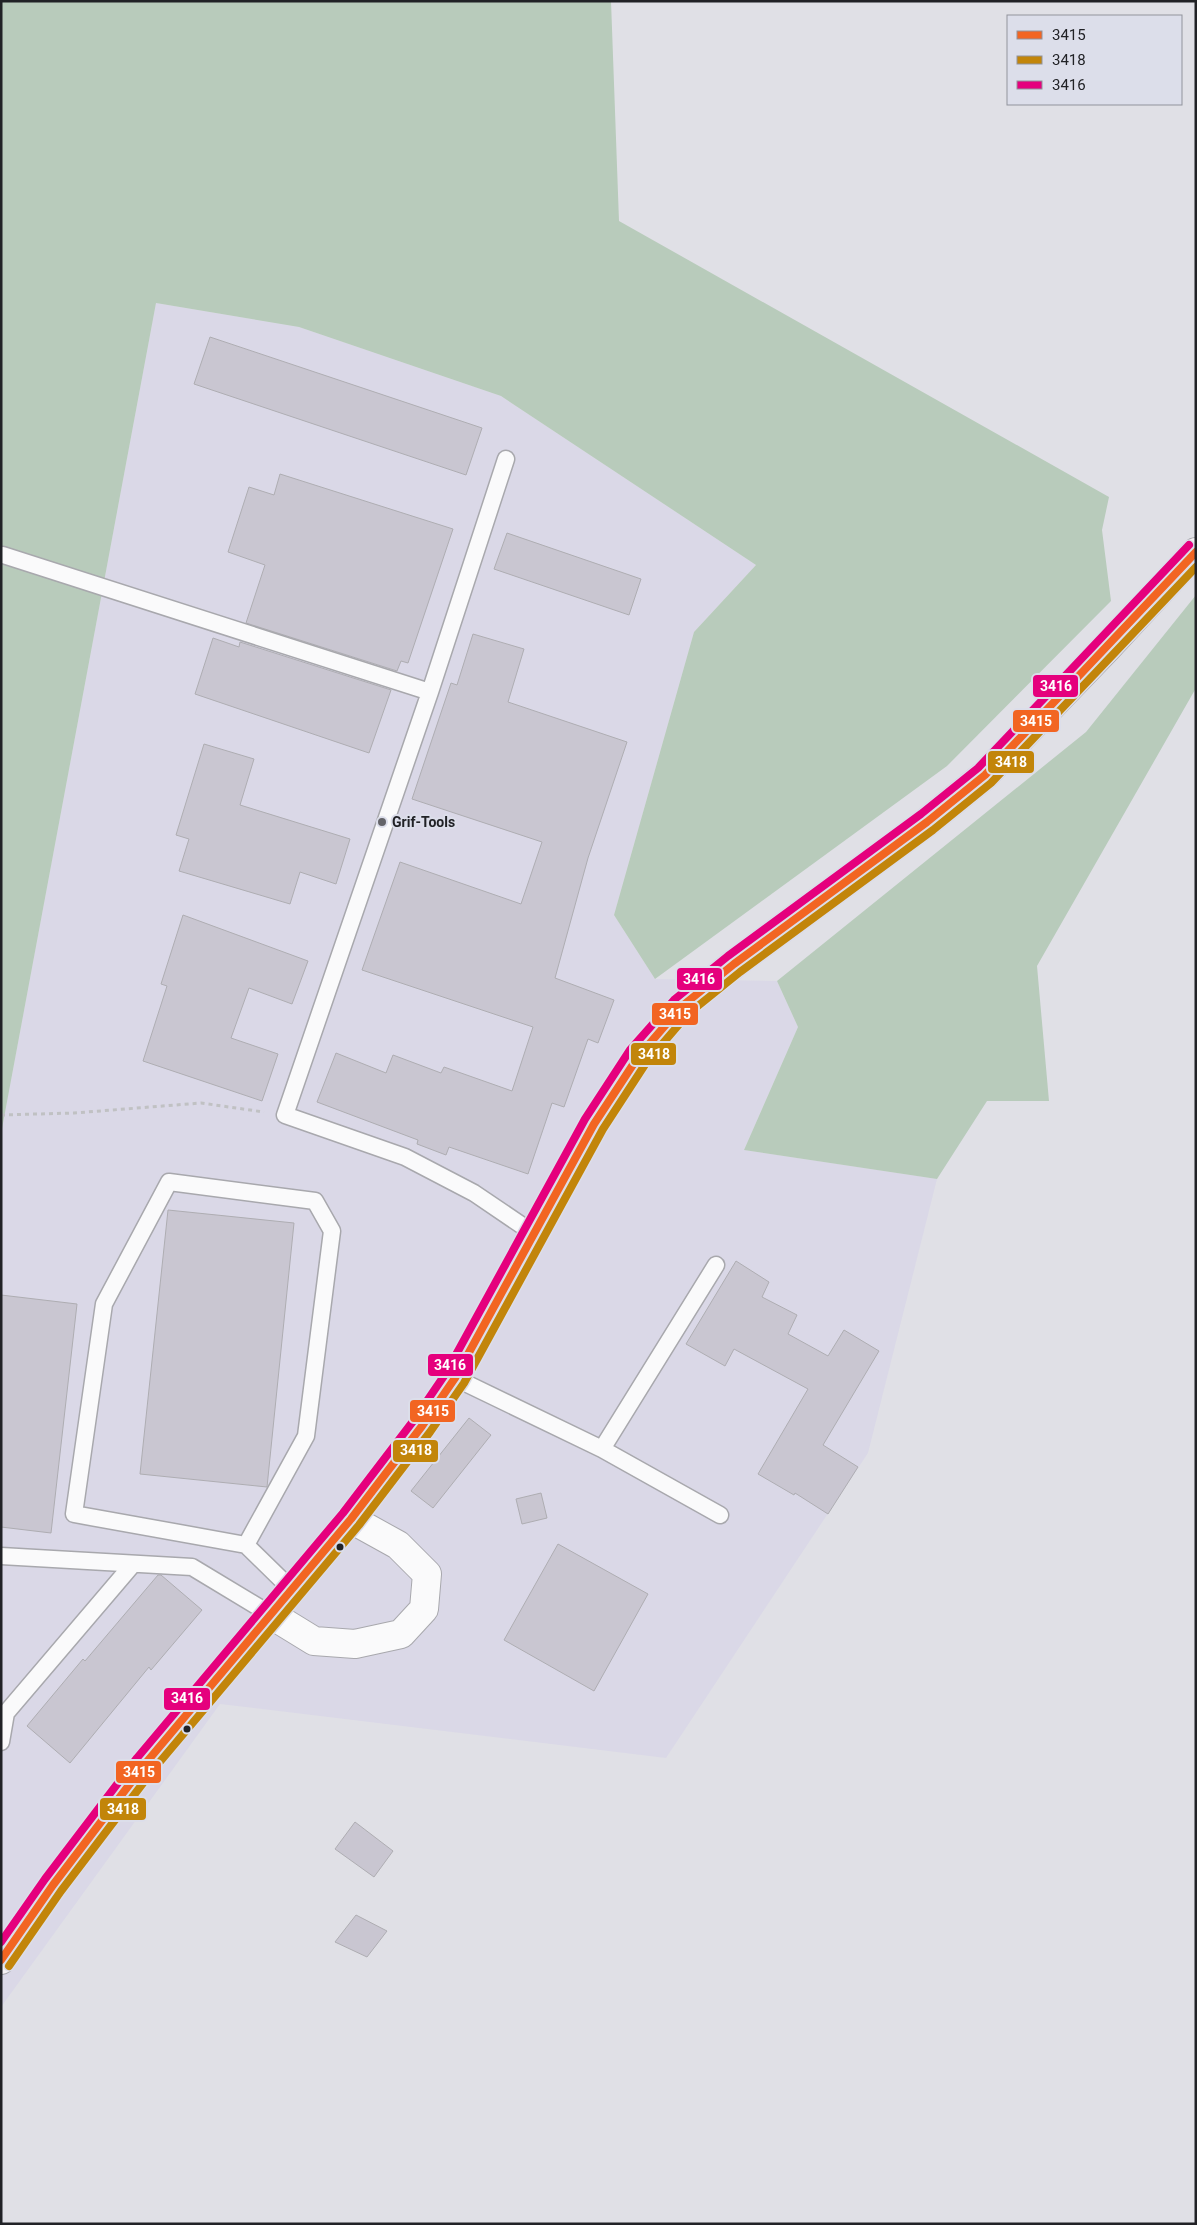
<svg xmlns="http://www.w3.org/2000/svg" width="1197" height="2225" font-family="Roboto,sans-serif">
<rect width="100%" height="100%" fill="#e0e0e6"/>
<path fill="#dad8e7" d="M 156,303 L 299,327 L 501,396 L 756,565 L 694,632 L 614,915 L 655,979 L 777,981 L 798,1027 L 744,1150 L 937,1179 L 868,1453 L 666,1758 L 220,1704 L 1,2007 L 1,1134 Z"/>
<path fill="#b8cbbb" d="M 1,1 L 611,1 L 619,221 L 1109,497 L 1102,530 L 1111,601 L 947,766 L 655,979 L 614,915 L 694,632 L 756,565 L 501,396 L 299,327 L 156,303 L 1,1134 Z
M 1196,595 L 1196,688 L 1037,966 L 1049,1101 L 987,1101 L 937,1179 L 744,1150 L 798,1027 L 777,981 L 1086,732 Z"/>
<path fill="#c9c6d1" stroke="#aeadb2" d="M 210,337 L 482,428 L 466,475 L 194,384 Z
M 280,474 L 453,529 L 408,663 L 401,661 L 397,671 L 246,623 L 265,565 L 228,552 L 249,487 L 274,495 Z
M 507,533 L 641,579 L 629,615 L 494,569 Z
M 473,634 L 524,649 L 508,702 L 627,742 L 588,858 L 555,978 L 614,1000 L 598,1043 L 588,1039 L 564,1107 L 552,1103 L 528,1174 L 449,1147 L 446,1155 L 417,1144 L 418,1140 L 317,1102 L 336,1053 L 386,1073 L 393,1055 L 441,1073 L 444,1067 L 512,1091 L 533,1027 L 362,970 L 400,862 L 521,904 L 542,842 L 412,799 L 451,683 L 457,685 Z
M 213,638 L 239,647 L 240,642 L 391,690 L 369,753 L 195,694 Z
M 204,744 L 254,759 L 240,805 L 350,839 L 336,884 L 300,872 L 290,904 L 179,871 L 189,839 L 176,835 Z
M 183,915 L 308,961 L 292,1004 L 249,988 L 231,1038 L 278,1054 L 262,1101 L 143,1061 L 167,986 L 161,984 Z
M 168,1210 L 294,1223 L 267,1487 L 140,1474 Z
M 736,1261 L 769,1282 L 762,1297 L 797,1315 L 788,1334 L 828,1356 L 844,1330 L 879,1351 L 823,1445 L 858,1467 L 828,1514 L 795,1493 L 794,1495 L 758,1474 L 808,1389 L 734,1349 L 725,1366 L 686,1344 Z
M 1,1295 L 77,1304 L 51,1533 L 1,1527 Z
M 469,1418 L 491,1435 L 433,1508 L 411,1491 Z
M 541,1493 L 547,1518 L 522,1524 L 516,1499 Z
M 558,1544 L 648,1594 L 594,1691 L 504,1640 Z
M 158,1575 L 161,1575 L 202,1610 L 151,1670 L 149,1667 L 70,1763 L 27,1726 L 83,1659 L 85,1661 Z
M 355,1822 L 393,1851 L 374,1877 L 335,1849 Z
M 356,1915 L 387,1931 L 367,1957 L 335,1942 Z"/>
<g fill="none" stroke-linecap="round" stroke-linejoin="round">
<g stroke="#a8a8ad" stroke-width="19">
<path id="lane" d="M 506,459 L 430,692 L 285,1115 L 405,1157 L 474,1193 L 533,1233
M 3,555 L 430,692
M 455,1378 L 602,1449 L 716,1265
M 602,1449 L 720,1515
M 246,1545 L 306,1436 L 332,1231 L 315,1201 L 169,1182 L 104,1304 L 74,1514 L 246,1545 L 291,1589
M 1,1556 L 192,1567 L 270,1614
M 1,1742 L 6,1713 L 133,1564"/>
</g>
<g stroke="#a8a8ad" stroke-width="30">
<path id="street" d="M 270,1614 L 314,1641 L 355,1644 L 401,1634 L 424,1609 L 427,1574 L 398,1545 L 351,1519"/>
</g>
<g stroke="#a8a8ad" stroke-width="30">
<path id="secondary" d="M 1,1960 L 53,1885 L 145,1764 L 351,1519 L 422,1426 L 455,1378 L 594,1124 L 638,1057 L 681,1007 L 734,964 L 927,822 L 985,775 L 1108,647 L 1196,552"/>
</g>
<path stroke="#c0c1c3" stroke-width="3" stroke-dasharray="4 4" stroke-linecap="butt" d="M 1,1115 L 74,1113 L 201,1103 L 264,1112"/>
<use href="#lane" stroke="#fafafb" stroke-width="16"/>
<use href="#street" stroke="#fafafb" stroke-width="28"/>
<use href="#secondary" stroke="#f4f1f3" stroke-width="28"/>
<g stroke="#dcdeea" stroke-width="11">
<path id="bus-1" d="M 1,1960 L 53,1885 L 145,1764 L 351,1519 L 422,1426 L 455,1378 L 594,1124 L 638,1057 L 681,1007 L 734,964 L 927,822 L 985,775 L 1196,552"/>
</g>
<g stroke="#dcdeea" stroke-width="11">
<path id="bus-2" d="M 9,1966 L 61,1891 L 153,1770 L 359,1525 L 430,1432 L 464,1383 L 603,1129 L 646,1063 L 688,1014 L 740,972 L 933,830 L 991,783 L 1196,567"/>
</g>
<g stroke="#dcdeea" stroke-width="11">
<path id="bus-3" d="M 1,1942 L 45,1879 L 137,1758 L 343,1513 L 414,1420 L 446,1373 L 585,1119 L 630,1050 L 675,999 L 728,956 L 921,814 L 978,768 L 1189,545"/>
</g>
<use href="#bus-1" stroke="#f26522" stroke-width="8"/>
<use href="#bus-2" stroke="#c2850a" stroke-width="8"/>
<use href="#bus-3" stroke="#e5007d" stroke-width="8"/>
</g>
<circle fill="#646469" stroke="#dcdeea" stroke-width="2" cx="382" cy="822" r="5"/>
<g fill="#212226" stroke="#dcdeea" stroke-width="2">
<circle cx="340" cy="1547" r="4.5"/>
<circle cx="187" cy="1729" r="4.5"/>
</g>
<g text-anchor="middle" stroke-width="4" stroke-linejoin="round" paint-order="stroke">
<g font-size="14" font-weight="bold" fill="#212226" stroke="#dcdeea" text-anchor="start">
<text x="392" y="827">Grif-Tools</text>
</g>
</g>
<g stroke="#dcdeea" stroke-width="2">
<rect x="1032" y="674" width="47" height="24" rx="5" fill="#e5007d"/>
<rect x="1012" y="709" width="48" height="24" rx="5" fill="#f26522"/>
<rect x="987" y="750" width="48" height="24" rx="5" fill="#c2850a"/>
<rect x="676" y="967" width="47" height="24" rx="5" fill="#e5007d"/>
<rect x="651" y="1002" width="48" height="24" rx="5" fill="#f26522"/>
<rect x="630" y="1042" width="47" height="24" rx="5" fill="#c2850a"/>
<rect x="427" y="1353" width="47" height="24" rx="5" fill="#e5007d"/>
<rect x="409" y="1399" width="47" height="24" rx="5" fill="#f26522"/>
<rect x="392" y="1439" width="47" height="24" rx="5" fill="#c2850a"/>
<rect x="163" y="1687" width="48" height="24" rx="5" fill="#e5007d"/>
<rect x="115" y="1760" width="47" height="24" rx="5" fill="#f26522"/>
<rect x="99" y="1797" width="48" height="24" rx="5" fill="#c2850a"/>
</g>
<g font-size="14" text-anchor="middle" font-weight="bold" fill="#fff">
<text x="1056" y="691">3416</text>
<text x="1036" y="726">3415</text>
<text x="1011" y="767">3418</text>
<text x="699" y="984">3416</text>
<text x="675" y="1019">3415</text>
<text x="654" y="1059">3418</text>
<text x="450" y="1370">3416</text>
<text x="433" y="1416">3415</text>
<text x="416" y="1455">3418</text>
<text x="187" y="1703">3416</text>
<text x="139" y="1777">3415</text>
<text x="123" y="1814">3418</text>
</g>
<rect width="1197" height="2225" fill="none" stroke="#212226" stroke-width="5"/>
<rect x="1007" y="15" width="175" height="90" fill="#dcdeea" stroke="#91939c"/>
<rect x="1017" y="31" width="25" height="8" fill="#f26522" stroke="#91939c"/>
<text x="1052" y="40" font-size="15" fill="#212226">3415</text>
<rect x="1017" y="56" width="25" height="8" fill="#c2850a" stroke="#91939c"/>
<text x="1052" y="65" font-size="15" fill="#212226">3418</text>
<rect x="1017" y="81" width="25" height="8" fill="#e5007d" stroke="#91939c"/>
<text x="1052" y="90" font-size="15" fill="#212226">3416</text>
</svg>
